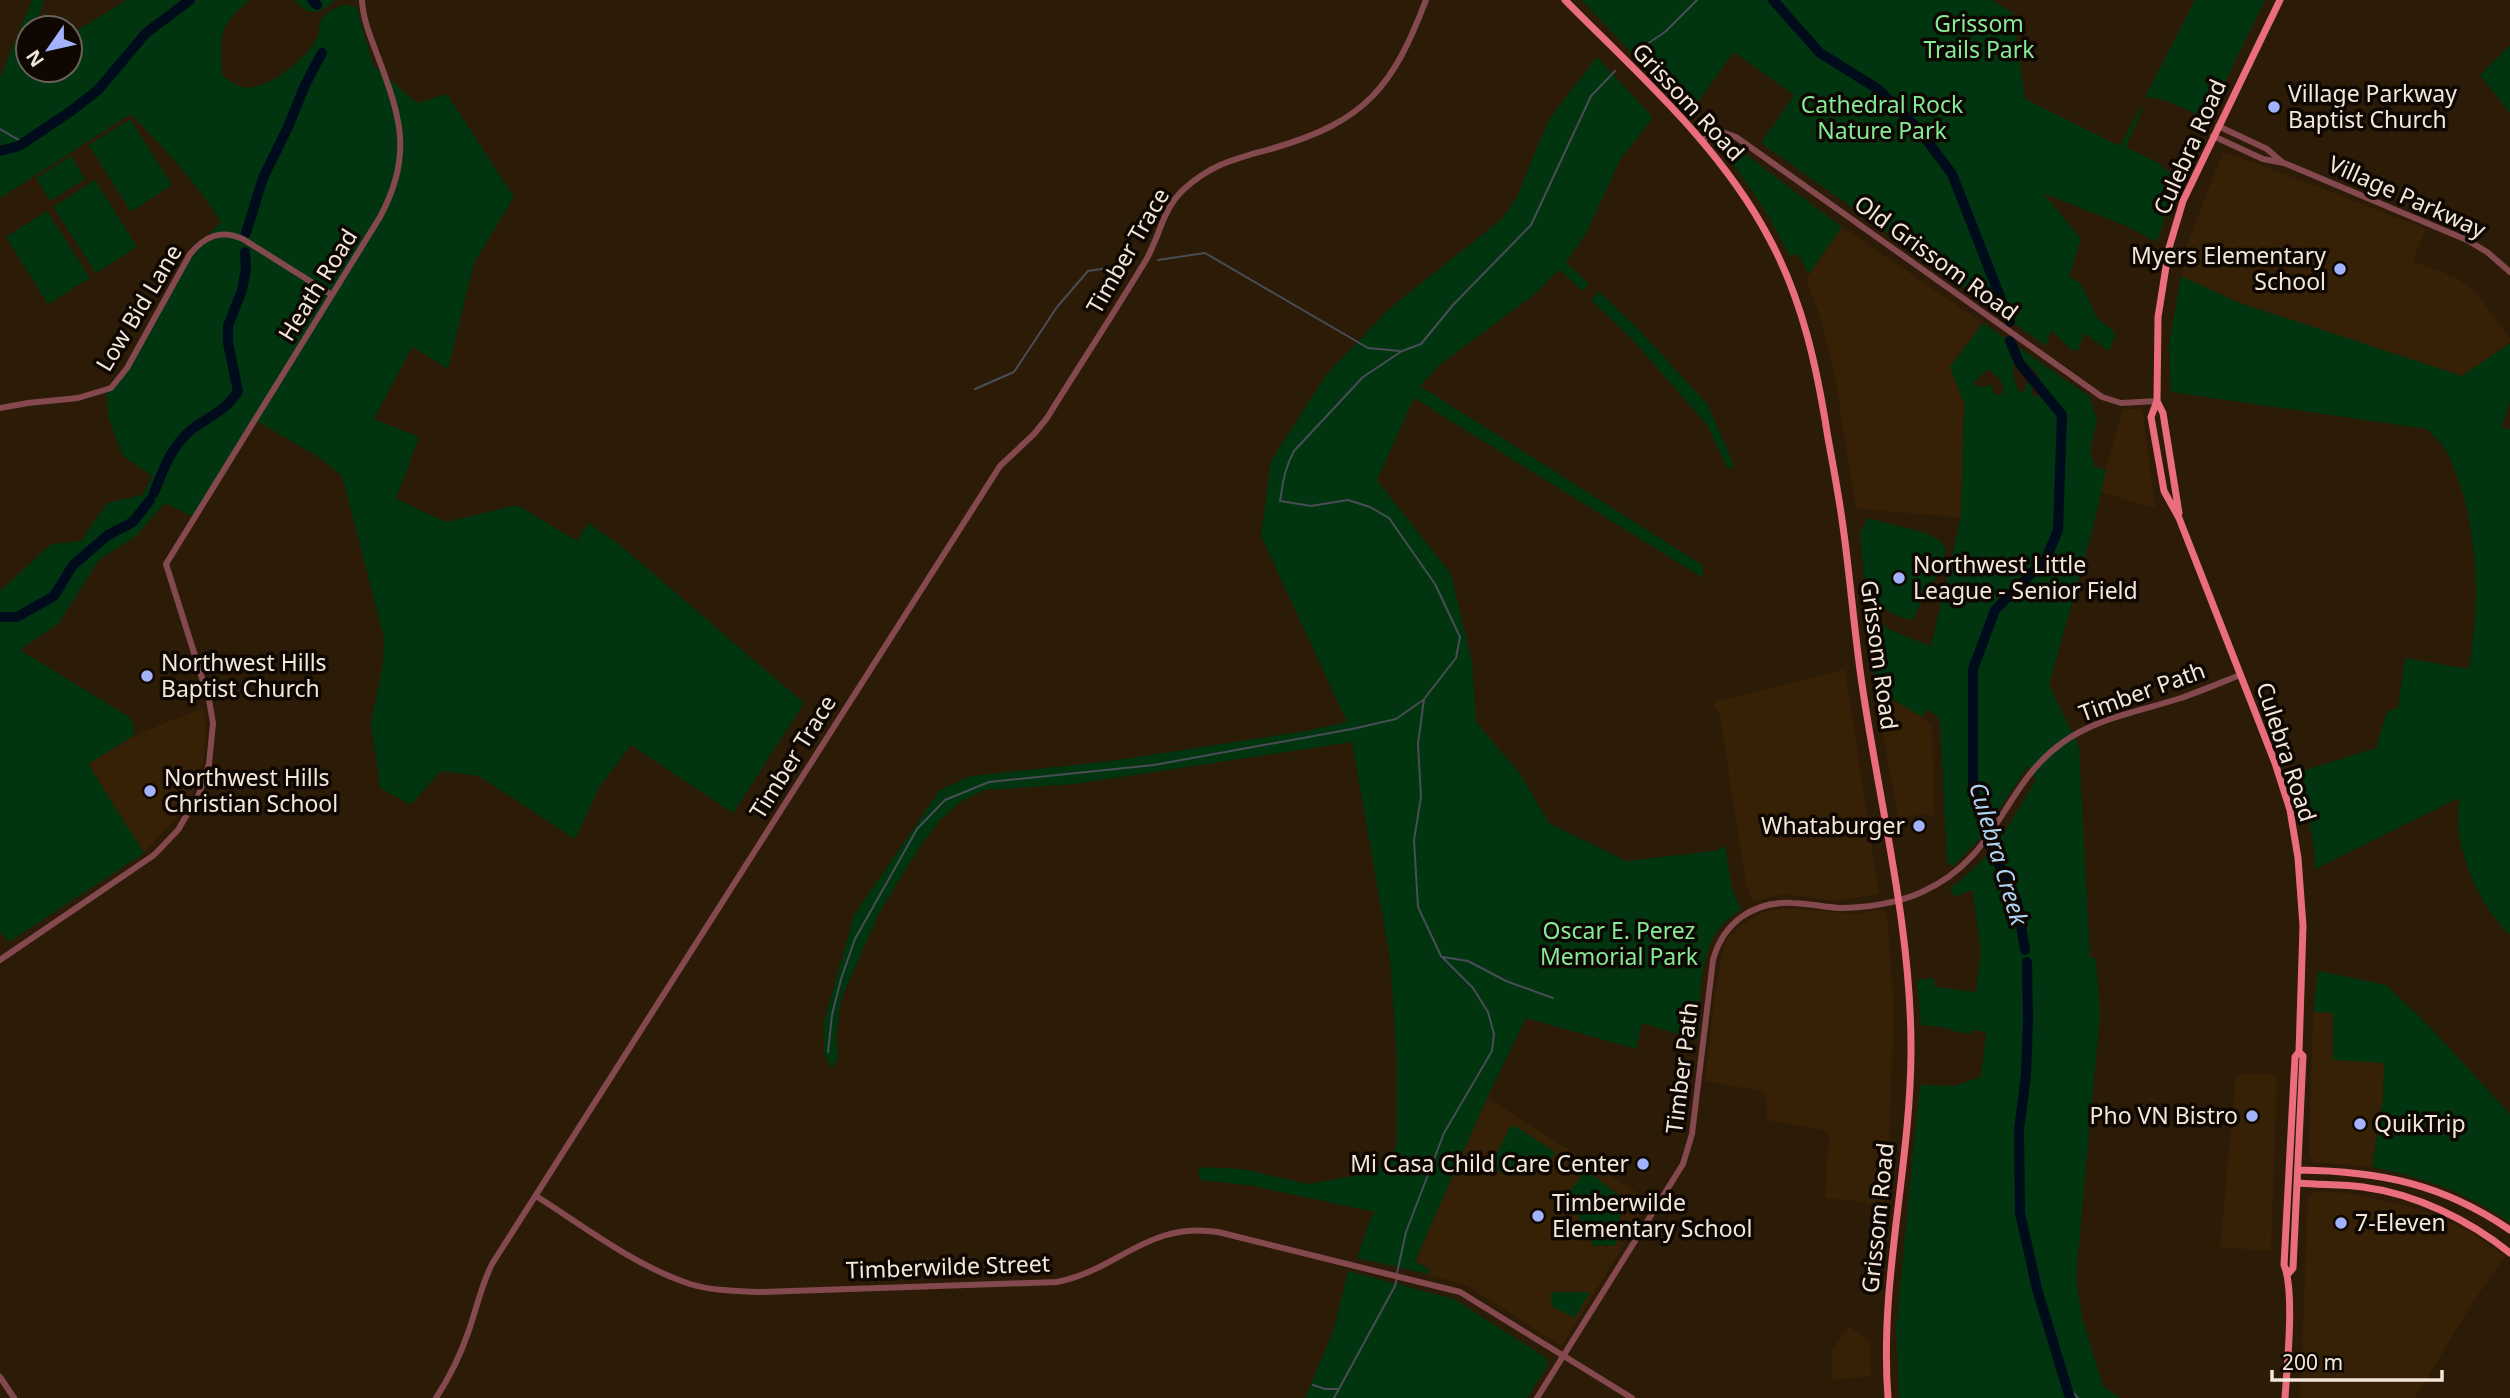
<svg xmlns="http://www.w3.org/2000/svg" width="2510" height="1398" font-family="'Noto Sans',sans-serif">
<rect width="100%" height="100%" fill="#2c1b07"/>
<path fill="#362106" d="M 2223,152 L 2277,171 L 2426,229 L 2413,261 L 2455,277 L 2476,292 L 2510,339 L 2510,343 L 2462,376 L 2237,302 L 2181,276 L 2188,242 Z
M 1842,227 L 1983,323 L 1950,367 L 1964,403 L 1961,518 L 1856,508 L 1834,372 L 1819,313 L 1806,279 Z
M 2123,409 L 2140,409 L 2143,414 L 2155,508 L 2099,492 Z
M 1845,669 L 1879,894 L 1834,901 L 1784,894 L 1753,902 L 1746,885 L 1720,717 L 1713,702 Z
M 1876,693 L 1916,711 L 1932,726 L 1934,818 L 1927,813 L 1898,819 Z
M 203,708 L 206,728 L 204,756 L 190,802 L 144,853 L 88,764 L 135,735 Z
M 1785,908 L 1856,914 L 1880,909 L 1887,914 L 1894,1013 L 1888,1162 L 1883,1204 L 1825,1198 L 1829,1131 L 1767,1120 L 1766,1092 L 1705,1081 L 1714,1001 L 1724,943 L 1743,924 L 1763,912 Z
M 2313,1012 L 2333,1012 L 2384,1063 L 2383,1098 L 2372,1167 L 2313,1162 L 2309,1154 Z
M 2236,1074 L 2277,1074 L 2271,1251 L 2220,1247 Z
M 1487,1098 L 1651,1201 L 1563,1344 L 1560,1345 L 1469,1287 L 1428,1274 L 1430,1270 L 1415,1261 Z
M 2314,1192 L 2349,1193 L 2408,1206 L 2435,1215 L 2474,1234 L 2505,1256 L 2472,1304 L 2415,1398 L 2300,1398 L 2308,1197 Z
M 1849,1326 L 1870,1341 L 1871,1376 L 1833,1380 L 1831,1351 Z"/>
<path fill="#013510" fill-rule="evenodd" d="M 32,0 L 44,0 L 36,28 L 28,28 L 28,70 L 70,70 L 70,35 L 126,0 L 250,0 C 217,26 221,36 222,76 C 228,79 235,85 241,87 C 266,93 309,57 318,36 C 320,31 318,25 321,20 C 328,9 346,0 357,8 L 373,65 L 417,103 L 447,94 L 514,197 L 474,263 L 448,369 L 412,347 L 374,419 L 419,437 L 396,499 L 446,522 L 517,505 L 577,541 L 588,523 L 620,545 L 804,703 L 733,813 L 631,745 L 599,788 L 575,839 L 479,776 L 441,771 L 411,805 L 380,788 L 371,723 L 383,664 L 384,637 L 342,476 L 320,458 L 255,420 L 195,518 L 165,503 L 136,536 L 99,560 L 59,623 L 20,650 L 131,718 L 135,735 L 88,764 L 144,853 L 9,942 L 0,932 L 0,591 L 51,544 L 81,541 L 107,503 L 143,495 L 152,476 L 123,456 L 109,420 L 106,391 L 111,388 L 196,248 L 221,222 C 196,182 165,149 133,116 L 129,115 L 0,198 L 0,78 Z
M 294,0 L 335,0 C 320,16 308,16 294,0 Z
M 1582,0 L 1992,0 L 2013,13 L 2025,99 L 2120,146 L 2140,108 L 2143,108 L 2126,147 L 2161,164 L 2163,168 L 2179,176 L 2157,242 L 2126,226 L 2043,193 L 2081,239 L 2069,276 L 2082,285 L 2097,318 L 2116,333 L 2109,351 L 2084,333 L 2078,351 L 2072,350 L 2051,330 L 2046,346 L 1761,143 L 1794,95 L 1734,52 L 1700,99 L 1683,108 Z
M 2195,0 L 2265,0 L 2209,114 L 2204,117 L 2164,100 L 2145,97 Z
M 2510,45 L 2510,113 L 2480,75 Z
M 1597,57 L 1653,118 L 1621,158 L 1586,234 L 1566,262 L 1589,284 L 1583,291 L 1559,270 L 1535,294 L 1442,363 L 1420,386 L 1702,565 L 1703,578 L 1414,398 L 1377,480 L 1451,574 L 1472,662 L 1476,722 L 1521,775 L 1549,823 L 1626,861 L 1715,851 L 1725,846 L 1732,889 L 1741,909 C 1731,917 1720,925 1714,936 C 1698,965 1700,1008 1698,1040 L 1642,1023 L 1636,1049 L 1526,1018 L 1487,1098 L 1415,1261 L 1430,1270 L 1428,1274 L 1357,1258 L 1371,1217 L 1375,1212 L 1248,1185 L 1200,1180 L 1198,1167 L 1243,1169 L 1308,1184 L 1369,1173 L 1392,1159 L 1397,1140 L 1397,1060 L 1390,958 L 1352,742 L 1074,784 L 984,790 L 960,802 L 939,821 L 921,845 L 879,913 L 841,1000 L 836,1038 L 839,1057 L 832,1069 L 824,1053 L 824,1022 L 854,915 L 940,790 L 971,776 L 1111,761 L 1306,731 L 1347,722 L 1261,536 L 1271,461 L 1326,375 L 1390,308 L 1501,220 L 1516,199 L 1549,119 Z
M 130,119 L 172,185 L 131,212 L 89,145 Z
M 1724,138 L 1842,227 L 1809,274 L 1798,254 L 1790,257 C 1771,217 1747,180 1718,146 L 1717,142 Z
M 71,156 L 85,179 L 50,201 L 36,178 Z
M 95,180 L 137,247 L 96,273 L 53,207 Z
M 47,211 L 90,278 L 48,304 L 6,237 Z
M 2181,276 L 2237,302 L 2462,376 L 2510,343 L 2510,401 L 2502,428 L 2510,429 L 2510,935 C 2481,906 2463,867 2458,826 C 2457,817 2459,807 2459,798 L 2315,869 C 2315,835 2305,805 2295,773 L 2376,748 L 2387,711 L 2398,708 L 2405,658 L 2469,669 C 2481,598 2479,520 2448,454 C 2444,445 2433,436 2427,429 L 2171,392 L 2169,344 Z
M 1599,291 L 1639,330 L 1708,405 L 1734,466 L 1728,469 L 1707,425 L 1632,339 L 1591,300 Z
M 1983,323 L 2089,396 L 2097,420 L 2090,450 L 2095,467 L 2106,470 L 2093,528 L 2049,685 L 2079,747 L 2090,957 L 2096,959 L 2100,1014 L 2076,1277 L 2082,1317 L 2103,1386 L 2120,1398 L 1899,1398 L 1896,1328 L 1920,1085 L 1954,1086 L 1981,1077 L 1986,1032 L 1972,1030 L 1971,1034 L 1952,1031 L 1949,1028 L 1921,1025 L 1917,980 L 1934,978 L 1935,987 L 1976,992 L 1981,951 L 1973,892 L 1970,890 L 1955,897 L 1950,888 C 1990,861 2012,820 2036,780 L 2028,766 L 1980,839 L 1953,866 L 1947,863 L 1940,719 L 1928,709 L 1922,717 L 1894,700 L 1876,693 L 1867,611 L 1890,630 L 1931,646 L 1961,517 L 1964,403 L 1950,367 ZM 2023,360 C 2038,373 2043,377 2038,397 L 2031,394 L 2032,384 L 2028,382 L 2024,391 L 2019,392 C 2014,381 2012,374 2014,362 ZM 1989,369 L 1999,378 L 2004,388 L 2000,396 L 1993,393 L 1992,385 L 1979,387 L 1973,383 Z
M 1868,518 L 1925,533 L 1940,540 L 1946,550 L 1942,565 L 1912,620 C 1891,616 1879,606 1865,590 L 1860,533 Z
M 2318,971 L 2386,985 L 2427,1024 L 2510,1114 L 2510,1223 C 2463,1190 2427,1179 2372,1167 L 2383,1098 L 2384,1063 L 2333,1060 L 2333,1013 L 2313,1012 Z
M 1515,1126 L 1555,1152 C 1545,1179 1512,1180 1490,1168 L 1510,1127 Z
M 1586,1170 L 1623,1198 L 1616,1245 L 1592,1246 L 1587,1221 L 1581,1222 L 1568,1193 Z
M 1348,1271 L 1454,1299 L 1545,1357 L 1548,1365 L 1527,1398 L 1305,1398 L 1334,1329 Z
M 1551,1292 L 1590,1292 L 1575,1318 L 1551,1306 Z"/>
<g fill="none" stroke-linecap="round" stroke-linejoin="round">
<path stroke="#494d55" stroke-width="2" d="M 1638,50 L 1665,32 L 1697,0
M 0,129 L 24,143
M 1158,260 L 1205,253 L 1368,348 L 1400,351
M 975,389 L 1014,372 L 1057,307 L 1088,271 L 1133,264
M 1443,957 L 1468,961 L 1506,981 L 1553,998
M 828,1052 L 832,1015 L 841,979 L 855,939 L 917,829 L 945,800 L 989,782 L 1154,765 L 1352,729 L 1396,719 L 1423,700
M 1397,1273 L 1406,1232 L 1444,1133 L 1492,1051 L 1494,1034 L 1488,1012 L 1473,988 L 1441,956 L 1418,907 L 1414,840 L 1421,797 L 1418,744 L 1424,699 L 1456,658 L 1460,637 L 1435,584 L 1389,518 L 1370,507 L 1348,500 L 1311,506 L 1280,501 C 1283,482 1285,467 1294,451 L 1363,377 L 1402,351 L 1421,344 L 1453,305 L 1531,225 L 1591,96 L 1615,71
M 2066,1384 L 2078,1398
M 1313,1385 L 1325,1389 L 1339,1389
M 1334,1398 L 1395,1286 L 1397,1278"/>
<path stroke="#000b1c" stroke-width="10" d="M 312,0 L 317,5
M 1773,0 L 1820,53 L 1878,89 L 1920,131 L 1952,174 L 2010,322
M 0,151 L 19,146 L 71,111 L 98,90 L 146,33 L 190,0
M 246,233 L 263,178 L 288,127 L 305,85 L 322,53
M 2010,341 L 2020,364 L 2062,415 L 2058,530 L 2046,559 L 1995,610 L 1973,669 L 1973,789 L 1994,854 L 2017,902 L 2025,950
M 154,493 C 163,470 171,447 191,430 C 209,416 226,411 238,391 L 228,343 L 228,326 L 242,290 L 246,268 L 245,252
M 0,617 L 17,617 L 54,596 L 73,565 L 108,535 L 133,522 L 150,500
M 2027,962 L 2028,1021 L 2026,1075 L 2019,1130 L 2020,1213 L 2037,1289 L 2070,1398"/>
<path stroke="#84494e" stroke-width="6" d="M 2218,126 L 2267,149 L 2282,162
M 2213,136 L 2263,159 L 2284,163 L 2467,240 L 2487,252 L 2510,272
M 1701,140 L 1722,132 L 1736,137 L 2102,397 L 2121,403 L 2157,401
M 0,408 L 28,403 L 78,398 L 111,388 L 127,368 L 190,254 C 205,236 221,229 243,239 L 332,295
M 0,960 L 154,855 L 178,830 L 199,794 L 209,764 L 213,723 L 209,700 L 166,564 L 380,217 C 413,156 401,118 378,57 C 371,38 363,20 362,0
M 536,1196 C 585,1227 635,1266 690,1284 C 713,1291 736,1291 760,1292 L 1057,1282 C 1118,1270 1148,1221 1218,1232 L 1460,1292 L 1632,1398
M 0,1377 L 14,1398
M 436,1398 C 449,1378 460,1356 468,1333 C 476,1310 481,1286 492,1264 L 1000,466 L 1034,434 L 1047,418 C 1080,365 1114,313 1146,260 C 1160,236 1162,210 1183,190 C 1214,162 1236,159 1274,148 C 1366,121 1393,87 1426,0
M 1537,1398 L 1683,1164 L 1692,1134 L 1713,960 C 1723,923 1753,901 1792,903 C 1807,903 1823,907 1839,908 C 1866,908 1898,903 1922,892 C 1999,858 2002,786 2062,743 C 2096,718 2141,711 2181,698 C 2201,691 2220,683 2240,675"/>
<path stroke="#e96d7c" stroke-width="7" d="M 1565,0 C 1638,74 1720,145 1769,238 C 1803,301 1817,368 1828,438 C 1834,470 1840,502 1844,534 C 1851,586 1855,639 1863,691 C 1881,811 1912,932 1911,1054 C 1910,1169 1879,1283 1888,1398
M 2280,0 L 2183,201 L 2169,248 L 2158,317 L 2157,401 L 2151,417 L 2164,491 L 2179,518 L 2275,763 L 2290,810 L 2298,858 L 2303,926 L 2299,1052 L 2303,1056 L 2293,1268 L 2288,1274
M 2157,401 L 2163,413 L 2179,513
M 2299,1170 C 2379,1171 2443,1184 2510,1230
M 2299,1183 C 2320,1185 2342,1184 2363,1187 C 2416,1194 2469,1220 2510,1253
M 2285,1398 C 2287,1367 2295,1291 2284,1265 L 2295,1057 L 2299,1052"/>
</g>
<g fill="#a3b2fd" stroke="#0f0802" stroke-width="2.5">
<circle cx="2274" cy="107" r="7"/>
<circle cx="2340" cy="269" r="7"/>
<circle cx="1899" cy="578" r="7"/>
<circle cx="147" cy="676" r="7"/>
<circle cx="150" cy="791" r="7"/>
<circle cx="1919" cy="826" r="7"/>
<circle cx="2252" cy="1116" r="7"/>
<circle cx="2360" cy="1124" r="7"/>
<circle cx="1643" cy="1164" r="7"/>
<circle cx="1538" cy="1216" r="7"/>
<circle cx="2341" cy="1223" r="7"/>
</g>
<g text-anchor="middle" stroke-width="7" stroke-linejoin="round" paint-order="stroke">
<g font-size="23" fill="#85eb97" stroke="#0f0802">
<text x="1979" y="32">Grissom<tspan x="1979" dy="26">Trails Park</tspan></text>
<text x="1882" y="113">Cathedral Rock<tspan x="1882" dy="26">Nature Park</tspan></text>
<text x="1619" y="939">Oscar E. Perez<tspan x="1619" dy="26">Memorial Park</tspan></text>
</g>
<g font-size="23" fill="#f3e7db" stroke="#0f0802" text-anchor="start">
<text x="2288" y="102">Village Parkway<tspan x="2288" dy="26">Baptist Church</tspan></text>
<text x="2326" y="264" text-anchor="end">Myers Elementary<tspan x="2326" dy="26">School</tspan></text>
<text x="1913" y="573">Northwest Little<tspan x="1913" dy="26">League - Senior Field</tspan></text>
<text x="161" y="671">Northwest Hills<tspan x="161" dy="26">Baptist Church</tspan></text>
<text x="164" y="786">Northwest Hills<tspan x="164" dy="26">Christian School</tspan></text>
<text x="1905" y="834" text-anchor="end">Whataburger</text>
<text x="2238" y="1124" text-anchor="end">Pho VN Bistro</text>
<text x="2374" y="1132">QuikTrip</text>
<text x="1629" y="1172" text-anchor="end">Mi Casa Child Care Center</text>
<text x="1552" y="1211">Timberwilde<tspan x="1552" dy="26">Elementary School</tspan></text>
<text x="2355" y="1231">7-Eleven</text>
</g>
<g font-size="23" fill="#f3e7db" stroke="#0f0802">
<text transform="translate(1688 102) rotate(47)" y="8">Grissom Road</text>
<text transform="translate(2190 147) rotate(-66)" y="8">Culebra Road</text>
<text transform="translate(2407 197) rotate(24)" y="8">Village Parkway</text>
<text transform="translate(1128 251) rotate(-60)" y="8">Timber Trace</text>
<text transform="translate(1936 258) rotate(36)" y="8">Old Grissom Road</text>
<text transform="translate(318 285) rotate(-58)" y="8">Heath Road</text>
<text transform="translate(139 308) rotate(-59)" y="8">Low Bid Lane</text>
<text transform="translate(1879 655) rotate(82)" y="8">Grissom Road</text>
<text transform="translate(2142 692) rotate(-20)" y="8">Timber Path</text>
<text transform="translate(2286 752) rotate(72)" y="8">Culebra Road</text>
<text transform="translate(793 757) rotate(-58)" y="8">Timber Trace</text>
<text transform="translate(1682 1068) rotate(-83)" y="8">Timber Path</text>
<text transform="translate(1878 1218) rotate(-84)" y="8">Grissom Road</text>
<text transform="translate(948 1267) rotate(-2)" y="8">Timberwilde Street</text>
</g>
<g font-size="24" font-style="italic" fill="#aed4f4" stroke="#0f0802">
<text transform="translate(1998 854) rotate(73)" y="8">Culebra Creek</text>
</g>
</g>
<g transform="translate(49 49) rotate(236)"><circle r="33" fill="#0f0802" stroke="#6a6159" stroke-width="2"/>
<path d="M0-5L12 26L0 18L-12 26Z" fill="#a3b2fd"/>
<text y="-10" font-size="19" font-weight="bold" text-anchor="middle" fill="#f3e7db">N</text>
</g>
<path d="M2272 1370v10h170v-10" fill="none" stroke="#f3e7db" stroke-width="3.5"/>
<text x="2282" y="1370" font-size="21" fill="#f3e7db" stroke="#0f0802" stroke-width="5" paint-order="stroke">200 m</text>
</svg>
